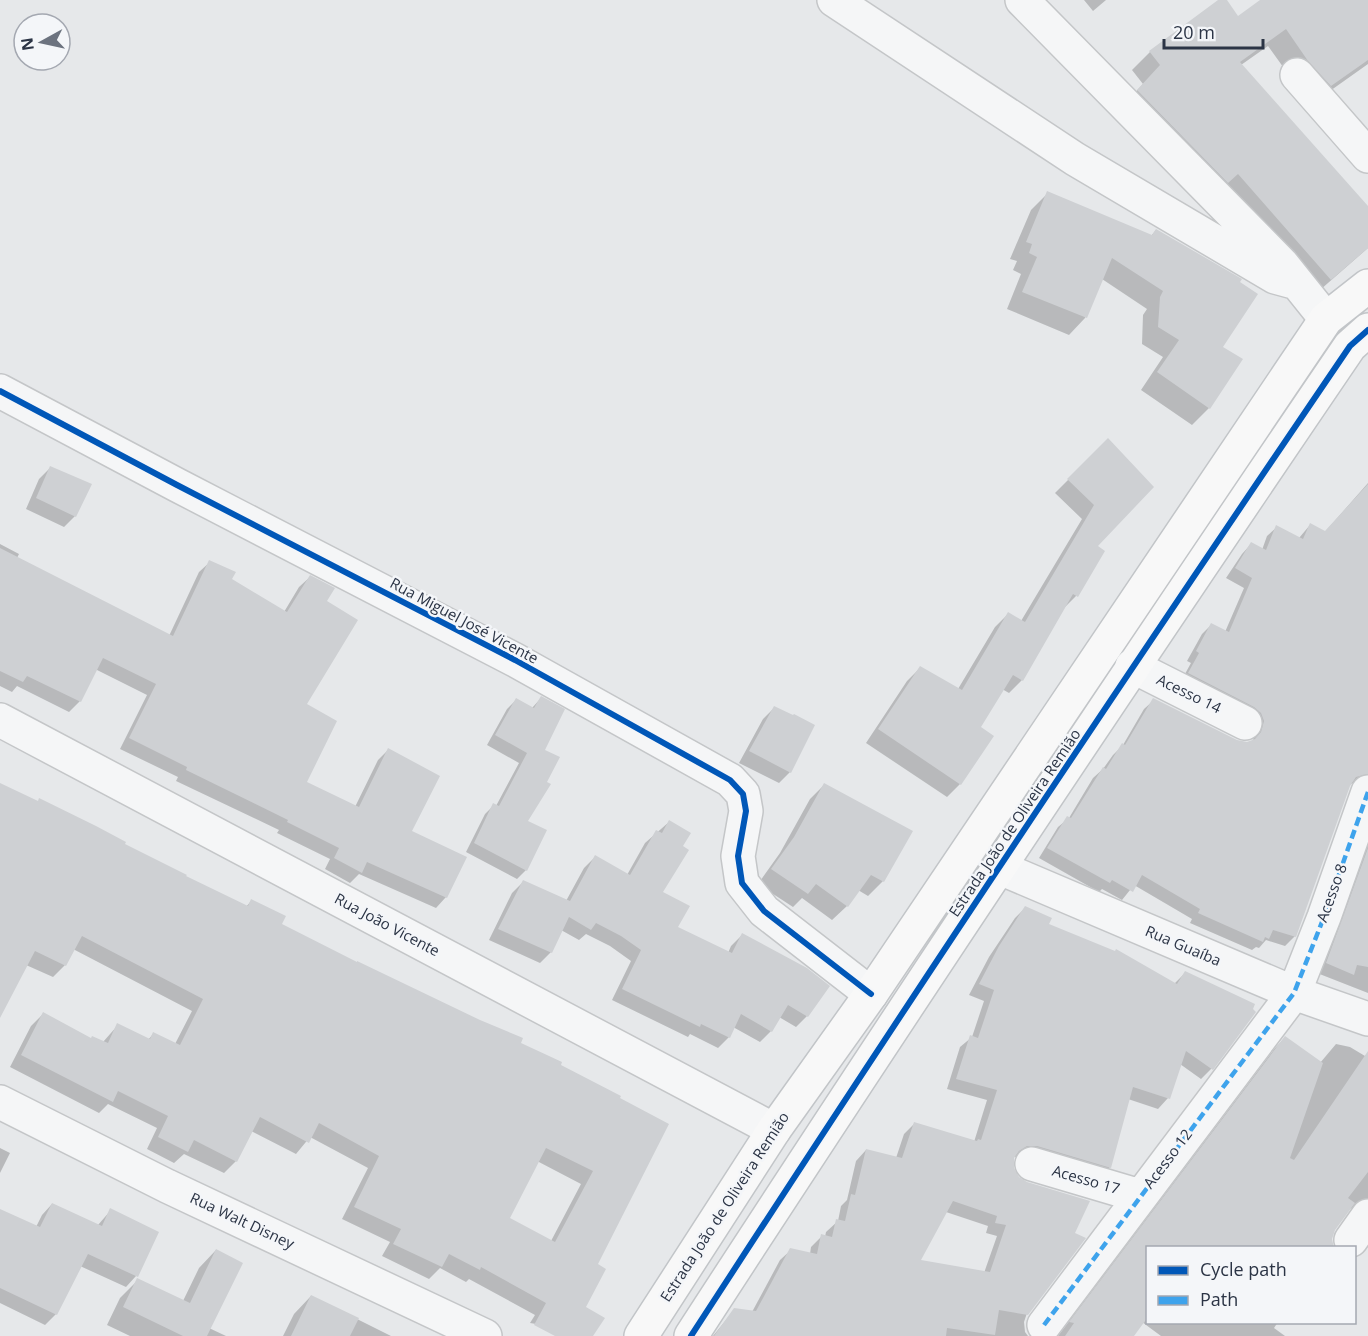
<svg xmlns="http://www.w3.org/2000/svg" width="1368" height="1336" font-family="'Open Sans',sans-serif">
<rect width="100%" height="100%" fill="#e6e8ea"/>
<path fill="#0003" fill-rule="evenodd" d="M 1084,0 L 1106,0 L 1093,11 Z
M 1220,0 L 1225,0 L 1238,18 L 1262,0 L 1368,0 L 1368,64 L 1313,103 L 1291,78 L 1268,46 L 1241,65 L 1368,208 L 1368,248 L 1312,297 L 1120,109 L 1143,84 L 1132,70 L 1150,52 Z
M 1048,193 L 1151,236 L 1156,230 L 1209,408 L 1192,425 L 1141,390 L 1163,357 L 1142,344 L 1143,315 L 1147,309 L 1102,279 L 1085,318 L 1069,335 L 1007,309 L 1021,274 L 1013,270 L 1017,261 L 1010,259 L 1031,210 Z
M 1108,440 L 1095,546 L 1076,596 L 1063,609 L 1022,680 L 1009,693 L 1002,689 L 979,727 L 960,784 L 947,797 L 866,743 L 907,681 L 920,668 L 958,689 L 995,627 L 1008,614 L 1021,621 L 1082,519 L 1055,493 Z
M 50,468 L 75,516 L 64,527 L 26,509 L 39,479 Z
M 1368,483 L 1368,786 L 1365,784 L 1353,783 L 1349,785 L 1295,936 L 1285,946 L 1266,940 L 1259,948 L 1256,947 L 1252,950 L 1190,923 L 1192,919 L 1134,885 L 1122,900 L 1102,889 L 1099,892 L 1039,858 L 1058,827 L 1069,818 L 1093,778 L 1103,769 L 1113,755 L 1123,745 L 1144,709 L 1154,700 L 1237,741 L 1247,743 L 1253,741 L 1255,732 L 1180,683 L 1191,663 L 1187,661 L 1202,634 L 1211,625 L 1225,632 L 1244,588 L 1226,578 L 1242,554 L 1251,544 L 1262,550 L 1267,536 L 1277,527 L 1299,538 L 1310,525 L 1325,532 Z
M 0,544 L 19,554 L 17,558 L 169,636 L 199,572 L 210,562 L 230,580 L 284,612 L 299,587 L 310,577 L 325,601 L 305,705 L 305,783 L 355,807 L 378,760 L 388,750 L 410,832 L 446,897 L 436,908 L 359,874 L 350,883 L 325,869 L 330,859 L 277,833 L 279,830 L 176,781 L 178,777 L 120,749 L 147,695 L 95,669 L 80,701 L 69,712 L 17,686 L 12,692 L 0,686 Z
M 541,698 L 543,751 L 526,822 L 526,870 L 517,879 L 466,852 L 485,814 L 494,805 L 496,806 L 519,763 L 487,745 L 507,709 L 516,700 L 532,708 Z
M 774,708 L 790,772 L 779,783 L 739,763 L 763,719 Z
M 0,785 L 246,907 L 251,901 L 280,925 L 519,1044 L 619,1096 L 596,1265 L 567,1329 L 530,1323 L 535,1315 L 469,1279 L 466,1282 L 440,1268 L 429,1279 L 382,1256 L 390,1242 L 342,1219 L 368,1168 L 310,1137 L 296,1154 L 251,1131 L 236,1161 L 224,1173 L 184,1154 L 174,1163 L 147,1149 L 157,1128 L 108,1104 L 99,1113 L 10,1067 L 31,1026 L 43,1014 L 91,1040 L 103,1042 L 118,1025 L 148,1040 L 153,1034 L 175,1044 L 192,1011 L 73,949 L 65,965 L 53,977 L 26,965 L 0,1008 ZM 537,1161 L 581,1184 L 551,1241 L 508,1219 Z
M 824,785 L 911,832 L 883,881 L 868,896 L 858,890 L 847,906 L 832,920 L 802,898 L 793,907 L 758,884 L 780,853 L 810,799 Z
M 669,822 L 661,893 L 676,928 L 728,953 L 731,946 L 742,935 L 807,1016 L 796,1027 L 779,1017 L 771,1031 L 760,1042 L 733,1027 L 729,1037 L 718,1048 L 690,1034 L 688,1037 L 612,1000 L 631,961 L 610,946 L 586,934 L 579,940 L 561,930 L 551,952 L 540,963 L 489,940 L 512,893 L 523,882 L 566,901 L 584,868 L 595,857 L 627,875 L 645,843 Z
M 1368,833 L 1368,993 L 1317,973 Z
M 1025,908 L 1046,925 L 1174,984 L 1185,973 L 1247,1022 L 1211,1069 L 1201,1079 L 1180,1064 L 1168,1098 L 1158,1109 L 1128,1099 L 1110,1167 L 1099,1178 L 1026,1156 L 1013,1157 L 1027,1313 L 1024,1322 L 1025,1332 L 1028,1336 L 713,1336 L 735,1309 L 752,1312 L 780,1260 L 791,1250 L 810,1254 L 811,1247 L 822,1236 L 825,1237 L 826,1232 L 838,1221 L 841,1206 L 847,1200 L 856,1161 L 866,1150 L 896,1158 L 904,1134 L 914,1124 L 974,1142 L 987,1100 L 947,1089 L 960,1047 L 972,1037 L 984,1001 L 969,995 L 989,957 L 1015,918 ZM 946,1212 L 988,1226 L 986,1233 L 997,1236 L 984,1273 L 918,1261 Z
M 1285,1038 L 1320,1063 L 1336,1044 L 1350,1047 L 1365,1056 L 1368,1053 L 1368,1203 L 1358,1207 L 1148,1248 L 1148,1322 L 1278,1322 L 1274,1328 L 1285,1336 L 1161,1336 L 1142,1322 L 1131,1336 L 1058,1336 L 1275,1048 Z
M 0,1148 L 10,1153 L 0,1173 Z
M 52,1204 L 98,1225 L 111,1210 L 136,1276 L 126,1287 L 80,1266 L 56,1314 L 45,1325 L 0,1303 L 0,1211 L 36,1227 L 42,1215 Z
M 216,1250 L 209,1328 L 226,1336 L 130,1336 L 107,1325 L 120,1298 L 138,1280 L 183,1301 L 199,1268 Z
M 311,1296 L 391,1336 L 283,1336 L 294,1314 Z"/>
<path fill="#ced0d3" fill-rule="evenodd" d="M 1218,0 L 1227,0 L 1238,16 L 1260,0 L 1368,0 L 1368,60 L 1331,86 L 1308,61 L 1286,29 L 1240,62 L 1368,206 L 1368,248 L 1331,280 L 1238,174 L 1228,183 L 1137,90 L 1160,65 L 1149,51 Z
M 1047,191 L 1152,235 L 1156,229 L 1242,279 L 1240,282 L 1258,294 L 1223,347 L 1243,359 L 1210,409 L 1157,372 L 1179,340 L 1158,327 L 1160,297 L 1163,291 L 1112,258 L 1087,318 L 1022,292 L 1037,257 L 1029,253 L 1032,244 L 1026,242 Z
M 1108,438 L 1154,487 L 1098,546 L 1105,551 L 1078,597 L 1073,594 L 1023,681 L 1013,675 L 981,727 L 994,736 L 961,785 L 878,729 L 920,666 L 962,690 L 1008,612 L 1025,622 L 1094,505 L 1067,479 Z
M 50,466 L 92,484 L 76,517 L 36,498 Z
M 1368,484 L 1368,774 L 1356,777 L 1350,786 L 1296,937 L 1273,930 L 1269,939 L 1265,937 L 1263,942 L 1198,913 L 1200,909 L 1142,875 L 1133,892 L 1112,880 L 1110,883 L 1047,848 L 1067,816 L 1071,818 L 1103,767 L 1106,769 L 1122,743 L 1125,745 L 1153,698 L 1237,740 L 1247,742 L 1255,739 L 1261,732 L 1264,721 L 1261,713 L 1254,707 L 1188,673 L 1199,653 L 1196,651 L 1211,623 L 1229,632 L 1252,578 L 1235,568 L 1251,542 L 1266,550 L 1276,525 L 1303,539 L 1310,523 L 1325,531 Z
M 0,548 L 173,636 L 209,560 L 236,572 L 232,579 L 287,612 L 310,575 L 335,588 L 327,601 L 358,620 L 307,704 L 337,721 L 307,782 L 359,807 L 388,748 L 440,776 L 412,831 L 467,857 L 447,898 L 367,862 L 362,873 L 334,858 L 339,848 L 287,822 L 288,820 L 186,770 L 187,767 L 129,738 L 156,684 L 103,658 L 81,702 L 27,676 L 23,682 L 0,671 Z
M 541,696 L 565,709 L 545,750 L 560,757 L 547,782 L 551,784 L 528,821 L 547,830 L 527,871 L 474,843 L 493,803 L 499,806 L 527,753 L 495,735 L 516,698 L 534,708 Z
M 774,706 L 793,715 L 794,714 L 815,725 L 791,773 L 749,751 Z
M 0,783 L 38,801 L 39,798 L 96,826 L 126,842 L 125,844 L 187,875 L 186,876 L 248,906 L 251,899 L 286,916 L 282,924 L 357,962 L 357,961 L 480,1020 L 523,1038 L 521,1043 L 562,1062 L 561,1065 L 621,1096 L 620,1098 L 669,1124 L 598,1264 L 606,1269 L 586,1307 L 605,1318 L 593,1336 L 555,1336 L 534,1325 L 546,1303 L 481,1267 L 480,1270 L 449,1254 L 442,1267 L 393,1244 L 401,1229 L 354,1207 L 379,1156 L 319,1123 L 309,1143 L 260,1117 L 237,1162 L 194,1140 L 188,1152 L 158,1137 L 168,1116 L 118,1091 L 113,1102 L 21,1055 L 43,1012 L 91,1038 L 92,1036 L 108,1043 L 117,1023 L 150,1039 L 153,1032 L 180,1045 L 203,999 L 82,936 L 66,966 L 35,951 L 0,1018 ZM 546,1148 L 593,1171 L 555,1242 L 510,1218 Z
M 824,783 L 913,831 L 884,882 L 871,875 L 848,907 L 816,884 L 808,894 L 771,869 L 794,837 Z
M 669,820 L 691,833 L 683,846 L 689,850 L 663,892 L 690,906 L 678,927 L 732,953 L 742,933 L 807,968 L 830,986 L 808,1017 L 788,1005 L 772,1032 L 741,1014 L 730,1038 L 701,1024 L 700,1027 L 622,989 L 641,950 L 621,936 L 596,923 L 591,930 L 569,917 L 552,953 L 498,929 L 523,880 L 570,901 L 595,855 L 630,875 L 656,830 L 662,833 Z
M 1368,848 L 1368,967 L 1357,965 L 1354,975 L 1326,963 Z
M 1025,906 L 1052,918 L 1049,924 L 1115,951 L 1116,949 L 1177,984 L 1185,971 L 1255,1004 L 1253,1009 L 1256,1012 L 1213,1070 L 1186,1051 L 1170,1099 L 1133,1087 L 1111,1168 L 1037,1146 L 1027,1146 L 1019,1151 L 1014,1158 L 1014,1168 L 1019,1177 L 1027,1182 L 1090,1201 L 1075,1233 L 1086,1238 L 1028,1315 L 999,1310 L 995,1335 L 947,1328 L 946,1336 L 714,1336 L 734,1308 L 756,1311 L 790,1248 L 817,1254 L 821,1234 L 832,1237 L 836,1219 L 845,1221 L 851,1194 L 855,1195 L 866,1149 L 902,1158 L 914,1122 L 977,1141 L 978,1139 L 981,1140 L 997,1090 L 956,1079 L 970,1035 L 978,1038 L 994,990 L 979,984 L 999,946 ZM 953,1201 L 997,1216 L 995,1223 L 1006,1225 L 990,1272 L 921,1260 Z
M 1285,1036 L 1323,1063 L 1290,1158 L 1294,1160 L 1368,1051 L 1368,1172 L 1348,1198 L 1355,1203 L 1335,1230 L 1332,1239 L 1334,1248 L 1148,1248 L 1148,1317 L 1134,1336 L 1065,1336 L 1074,1323 L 1069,1322 Z
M 52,1203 L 102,1226 L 110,1208 L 159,1232 L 138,1277 L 88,1254 L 57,1315 L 0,1288 L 0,1209 L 40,1227 Z
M 216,1249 L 243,1263 L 207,1336 L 183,1336 L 123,1307 L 137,1278 L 190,1303 Z
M 311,1295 L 359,1318 L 350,1336 L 291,1336 Z"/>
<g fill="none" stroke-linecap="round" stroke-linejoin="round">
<g stroke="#c4c6c8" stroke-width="36">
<path id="minor" d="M 834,0 L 1075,159 L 1275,277 L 1297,283
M 1022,0 L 1282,264 L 1326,319
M 1297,75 L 1368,156
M 0,391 L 177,485 L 515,660 L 730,780 L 743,794 L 746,811 L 738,856 L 742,883 L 764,911 L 871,994
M 1132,666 L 1245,723
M 0,720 L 774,1130
M 1000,868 L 1294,993 L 1368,1019
M 0,1102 L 167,1186 L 485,1336
M 1032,1164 L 1140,1196
M 1351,1240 L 1368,1216
M 1044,1325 L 1294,993 L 1324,917 L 1368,792"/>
</g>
<g stroke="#c2c5c8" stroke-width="36">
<path id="major" d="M 641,1336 L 774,1130 L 871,994 L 1326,319 L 1368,286
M 691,1336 C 907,1003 1127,674 1350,346 L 1368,330"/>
</g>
<use href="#minor" stroke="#f5f6f7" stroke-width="33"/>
<use href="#major" stroke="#f8f8f8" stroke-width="33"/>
<path stroke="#3ea3ec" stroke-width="4.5" stroke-dasharray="9 4.5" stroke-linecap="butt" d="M 1044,1325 L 1294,993 L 1324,917 L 1368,792"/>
<g stroke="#f4f6f9" stroke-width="10">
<path id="cycleway" d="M 0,391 L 177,485 L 515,660 L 730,780 L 743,794 L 746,811 L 738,856 L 742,883 L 764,911 L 871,994
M 691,1336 C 907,1003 1127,674 1350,346 L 1368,330"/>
</g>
<use href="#cycleway" stroke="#0057b8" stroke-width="6"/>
</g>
<g text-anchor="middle" stroke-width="5" stroke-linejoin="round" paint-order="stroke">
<g font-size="15" fill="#2b3445" stroke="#f4f6f9">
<text transform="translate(464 621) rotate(28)" y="5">Rua Miguel José Vicente</text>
<text transform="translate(1189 694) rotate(26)" y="5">Acesso 14</text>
<text transform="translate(1015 823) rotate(-56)" y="5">Estrada João de Oliveira Remião</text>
<text transform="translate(1332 893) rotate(-70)" y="5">Acesso 8</text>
<text transform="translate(387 925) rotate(28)" y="5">Rua João Vicente</text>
<text transform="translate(1183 946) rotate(23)" y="5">Rua Guaíba</text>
<text transform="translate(1168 1159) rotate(-53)" y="5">Acesso 12</text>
<text transform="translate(1086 1180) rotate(16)" y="5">Acesso 17</text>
<text transform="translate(725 1207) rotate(-57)" y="5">Estrada João de Oliveira Remião</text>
<text transform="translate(242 1221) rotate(25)" y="5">Rua Walt Disney</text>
</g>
</g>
<rect x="1146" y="1246" width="210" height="78" fill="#f4f6f9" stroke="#a4a8b1" stroke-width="1.5"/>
<rect x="1158" y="1266" width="30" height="9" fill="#0057b8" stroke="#a4a8b1" stroke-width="1.5"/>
<text x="1200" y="1276" font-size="18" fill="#2b3445">Cycle path</text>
<rect x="1158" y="1296" width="30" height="9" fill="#3ea3ec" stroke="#a4a8b1" stroke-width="1.5"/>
<text x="1200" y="1306" font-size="18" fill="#2b3445">Path</text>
<g transform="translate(42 42) rotate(262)"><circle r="28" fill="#f4f6f9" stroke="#a4a8b1" stroke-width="1.5"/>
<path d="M0-4.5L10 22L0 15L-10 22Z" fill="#6c737f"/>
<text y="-9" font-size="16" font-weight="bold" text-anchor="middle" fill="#2b3445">N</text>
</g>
<path d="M1164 39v9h99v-9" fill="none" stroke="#2b3445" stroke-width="3"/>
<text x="1173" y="39" font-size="18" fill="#2b3445" stroke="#f4f6f9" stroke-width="4.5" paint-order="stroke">20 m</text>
</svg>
